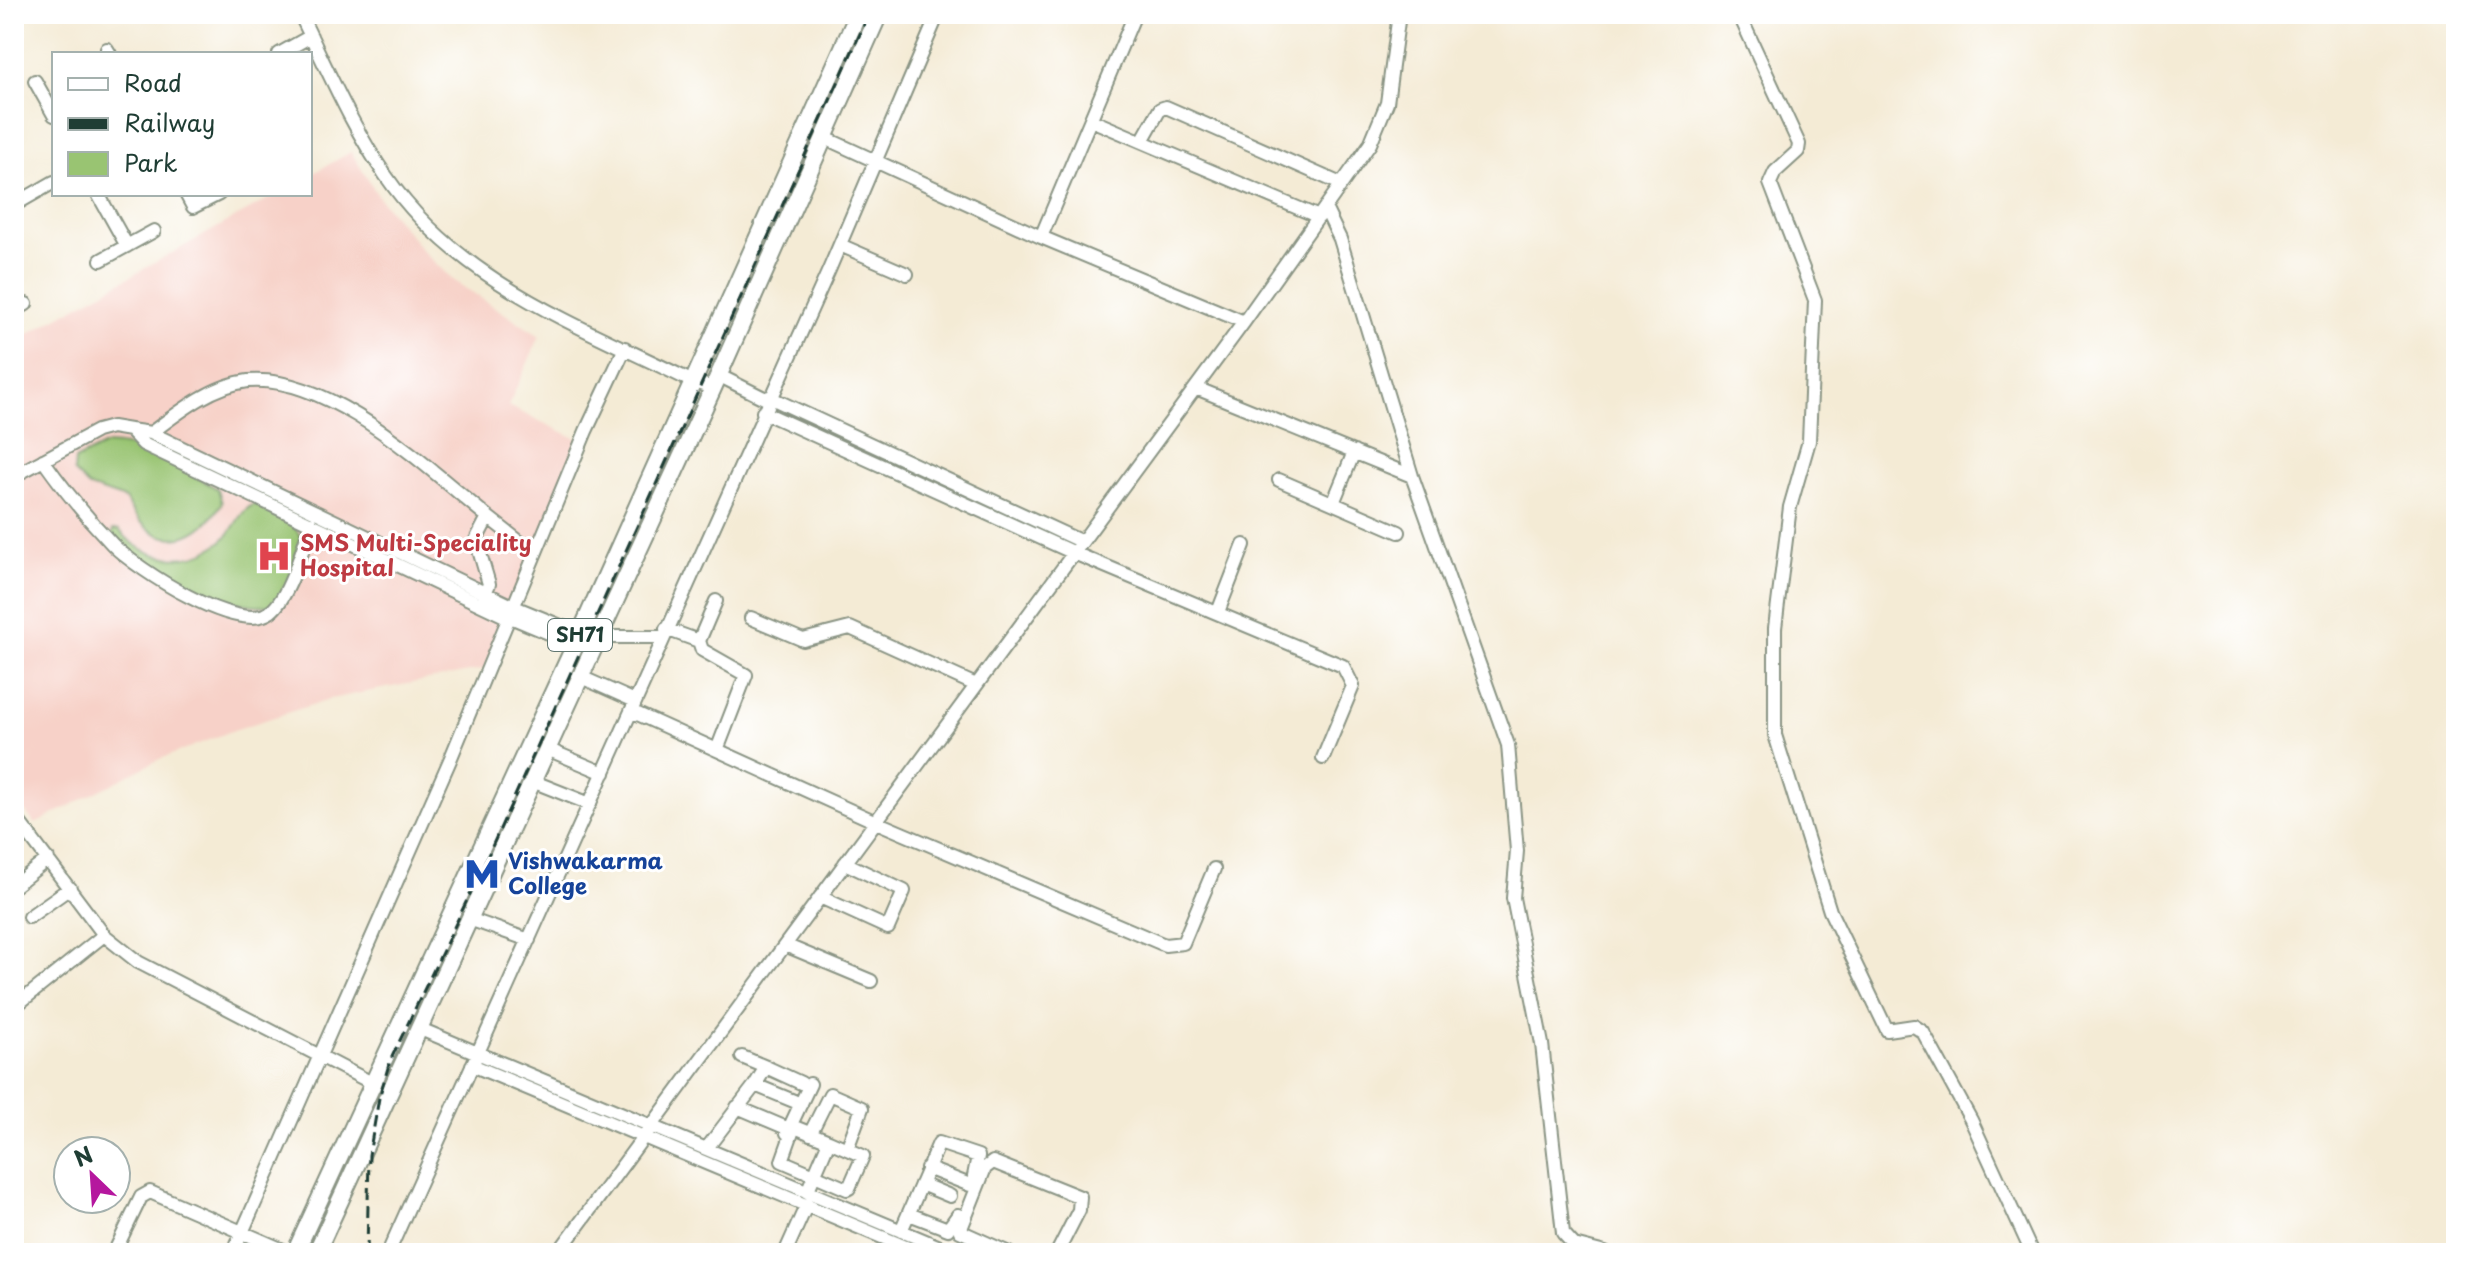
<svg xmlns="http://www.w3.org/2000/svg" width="2470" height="1267" font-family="'Playpen Sans',sans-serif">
<rect width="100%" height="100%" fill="#fff"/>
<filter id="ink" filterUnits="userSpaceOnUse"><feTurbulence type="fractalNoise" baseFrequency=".0125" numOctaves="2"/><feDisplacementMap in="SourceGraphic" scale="16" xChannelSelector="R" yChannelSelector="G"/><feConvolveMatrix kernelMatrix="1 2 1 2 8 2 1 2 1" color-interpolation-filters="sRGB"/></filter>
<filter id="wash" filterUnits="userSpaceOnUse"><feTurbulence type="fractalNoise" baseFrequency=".006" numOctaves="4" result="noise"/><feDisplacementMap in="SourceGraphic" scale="32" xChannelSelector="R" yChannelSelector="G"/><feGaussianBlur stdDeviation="1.8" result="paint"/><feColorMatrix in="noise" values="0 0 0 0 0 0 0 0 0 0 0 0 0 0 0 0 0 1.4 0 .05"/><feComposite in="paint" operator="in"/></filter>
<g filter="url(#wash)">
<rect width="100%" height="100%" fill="#f4ebd5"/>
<path fill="#f7d1c8" d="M 351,152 L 380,199 L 425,253 L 454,281 L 540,336 L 508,406 L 586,443 L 484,669 L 330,699 L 234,730 L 158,760 L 35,824 L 14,797 L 14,342 L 277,194 L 310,194 L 310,175 Z"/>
<path fill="#99c472" stroke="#5c8053" stroke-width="2" d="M 107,444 C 146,444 185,471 218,489 L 222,503 C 192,552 150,548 125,499 L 89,487 L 74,472 L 75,460 Z
M 254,504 L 289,519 L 301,537 L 286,592 L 272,606 C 209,606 159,574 112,537 L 113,530 L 119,530 C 146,563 195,568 226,537 C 237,525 239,512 254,504 Z"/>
</g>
<g filter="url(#ink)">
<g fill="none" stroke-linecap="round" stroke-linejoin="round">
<g stroke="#8a9484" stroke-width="16">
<path id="minor" d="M 300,14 C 327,68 351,126 386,176 C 459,283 581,326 691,381 L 713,388
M 1739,14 L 1799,144 L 1798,151 L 1775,172 L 1770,183 L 1815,300 L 1809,441 L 1790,507 L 1775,628 L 1775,735 L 1830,911 L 1887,1030 L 1914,1026 L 1923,1032 L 1971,1120 L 2032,1253
M 107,49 L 110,54
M 279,54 L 311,36
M 35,81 L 54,115
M 1091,120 L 1319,217
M 823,137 L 1041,237 L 1244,322
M 1142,141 L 1160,109 L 1166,107 L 1341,184
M 98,194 L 127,246
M 186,194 L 193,207 L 219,194
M 14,205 L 54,182
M 1325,208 L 1340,239 L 1412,476 L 1508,745 L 1517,851 L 1513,898 L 1542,1044 L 1563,1233 L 1574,1245 L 1605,1253
M 1041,237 L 1135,14
M 840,245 L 907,274
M 101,260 L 154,231
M 14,311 L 26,304
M 718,375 L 768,400
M 1196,388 L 1412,476
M 769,397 L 1082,542
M 763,412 L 1074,553 L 1343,666 L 1353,686 L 1323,758
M 151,433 C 179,412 213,385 248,381 C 331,374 427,468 488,517
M 43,460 C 64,490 88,519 113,545 C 138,570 238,635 270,612 C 289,599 304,545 311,523
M 14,476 L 97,431 L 112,427 L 130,430
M 1279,480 L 1399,532
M 1333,503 L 1354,452
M 482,601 L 489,584 L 476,540 L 488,517 L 525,546
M 1218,612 L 1244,545
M 508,616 L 575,644
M 507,617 L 143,444 L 130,430 L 151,433 L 512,606 L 580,634
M 751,618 L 803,640 L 850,628 L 976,685
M 666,629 L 699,641 L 702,650 L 746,675 L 717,750
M 599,637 L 663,637
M 699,641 L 716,601
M 581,677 L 635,701
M 631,711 L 876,822 L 1165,945 L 1183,943 L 1214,869
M 547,749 L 604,773
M 532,781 L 590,804
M 14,815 L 104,935 L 138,962 L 372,1083
M 14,886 L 48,859
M 820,897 L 888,928 L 904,891 L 845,863
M 29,917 L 70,888
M 469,919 L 529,940
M 785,945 L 871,981
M 14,1007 L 104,935
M 418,1028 L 954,1253
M 742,1057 L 766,1067 L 755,1085
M 472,1065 L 920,1253
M 766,1067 L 801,1083
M 737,1107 L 789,1129
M 787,1133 L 810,1084
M 810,1134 L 830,1094 L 862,1108 L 847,1149
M 707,1148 L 755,1085 L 801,1104
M 927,1168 L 970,1185
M 921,1184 L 950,1196
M 807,1192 L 829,1141 L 797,1128 L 793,1130 L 782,1161 L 847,1189 L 849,1188 L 863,1156 L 829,1141
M 909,1214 L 948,1229 L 958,1215
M 901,1231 L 939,1143 L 978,1156 L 974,1176
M 114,1253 L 141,1197 L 150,1192 L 290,1253
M 233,1253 L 450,760 L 586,431 L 625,348
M 388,1253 L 829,270 L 938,14
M 558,1253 L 1244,322 L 1370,144 L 1387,103 L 1399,14
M 785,1253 L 807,1204
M 1009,1253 L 960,1231 L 985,1168 L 993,1162 L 1080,1197 L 1079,1210 L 1057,1253"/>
</g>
<g stroke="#8a9484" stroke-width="20">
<path id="major" d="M 295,1253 L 580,634 L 858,14
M 316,1253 L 713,388 L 879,14"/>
</g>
<use href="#minor" stroke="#fff" stroke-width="12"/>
<use href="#major" stroke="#fff" stroke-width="16"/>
<path stroke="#1f3d34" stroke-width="3" stroke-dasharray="12 6" stroke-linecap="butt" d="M 367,1253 L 369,1155 L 379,1098 L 390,1061 L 480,873 L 869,14"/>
</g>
</g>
<defs>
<g id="hospital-bare" transform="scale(2.76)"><path d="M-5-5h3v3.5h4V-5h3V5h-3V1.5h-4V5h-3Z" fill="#e0444e" stroke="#fff" stroke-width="2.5" paint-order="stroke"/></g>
<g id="metro-bare" transform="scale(2.76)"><path d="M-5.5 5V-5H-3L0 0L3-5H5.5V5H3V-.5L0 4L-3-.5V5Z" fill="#1a4fb4" stroke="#fff" stroke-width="2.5" paint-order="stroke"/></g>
</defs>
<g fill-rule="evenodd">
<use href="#hospital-bare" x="274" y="556"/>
<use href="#metro-bare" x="482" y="874"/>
</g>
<g text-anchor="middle" stroke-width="6" stroke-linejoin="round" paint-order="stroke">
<rect fill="#fff" stroke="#627771" stroke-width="2" x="548" y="619" width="64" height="32" rx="6"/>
<g font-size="20" font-weight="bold" fill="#1f3d34">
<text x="580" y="642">SH71</text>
</g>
<g font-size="22" font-weight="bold" fill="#be3a42" stroke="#fff" text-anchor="start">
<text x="300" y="551">SMS Multi-Speciality<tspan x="300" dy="25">Hospital</tspan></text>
</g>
<g font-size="22" font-weight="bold" fill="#164399" stroke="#fff" text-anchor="start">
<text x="508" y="869">Vishwakarma<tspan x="508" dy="25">College</tspan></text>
</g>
</g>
<rect width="2470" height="1267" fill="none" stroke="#fff" stroke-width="48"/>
<rect x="52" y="52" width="260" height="144" fill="#ffffff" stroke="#a5b1ae" stroke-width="2"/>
<rect x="68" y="78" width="40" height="12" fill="#ffffff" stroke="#a5b1ae" stroke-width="2"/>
<text x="124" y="92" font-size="24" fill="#1f3d34">Road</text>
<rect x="68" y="118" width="40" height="12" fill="#1f3d34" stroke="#a5b1ae" stroke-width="2"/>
<text x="124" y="132" font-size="24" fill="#1f3d34">Railway</text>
<rect x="68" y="152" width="40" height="24" fill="#99c472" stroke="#a5b1ae" stroke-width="2"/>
<text x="124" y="172" font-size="24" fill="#1f3d34">Park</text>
<g transform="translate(92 1175) rotate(335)"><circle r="38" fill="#ffffff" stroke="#a5b1ae" stroke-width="2"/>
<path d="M0-6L14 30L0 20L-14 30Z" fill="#b5179e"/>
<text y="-12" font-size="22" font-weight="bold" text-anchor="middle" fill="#1f3d34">N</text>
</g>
</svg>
